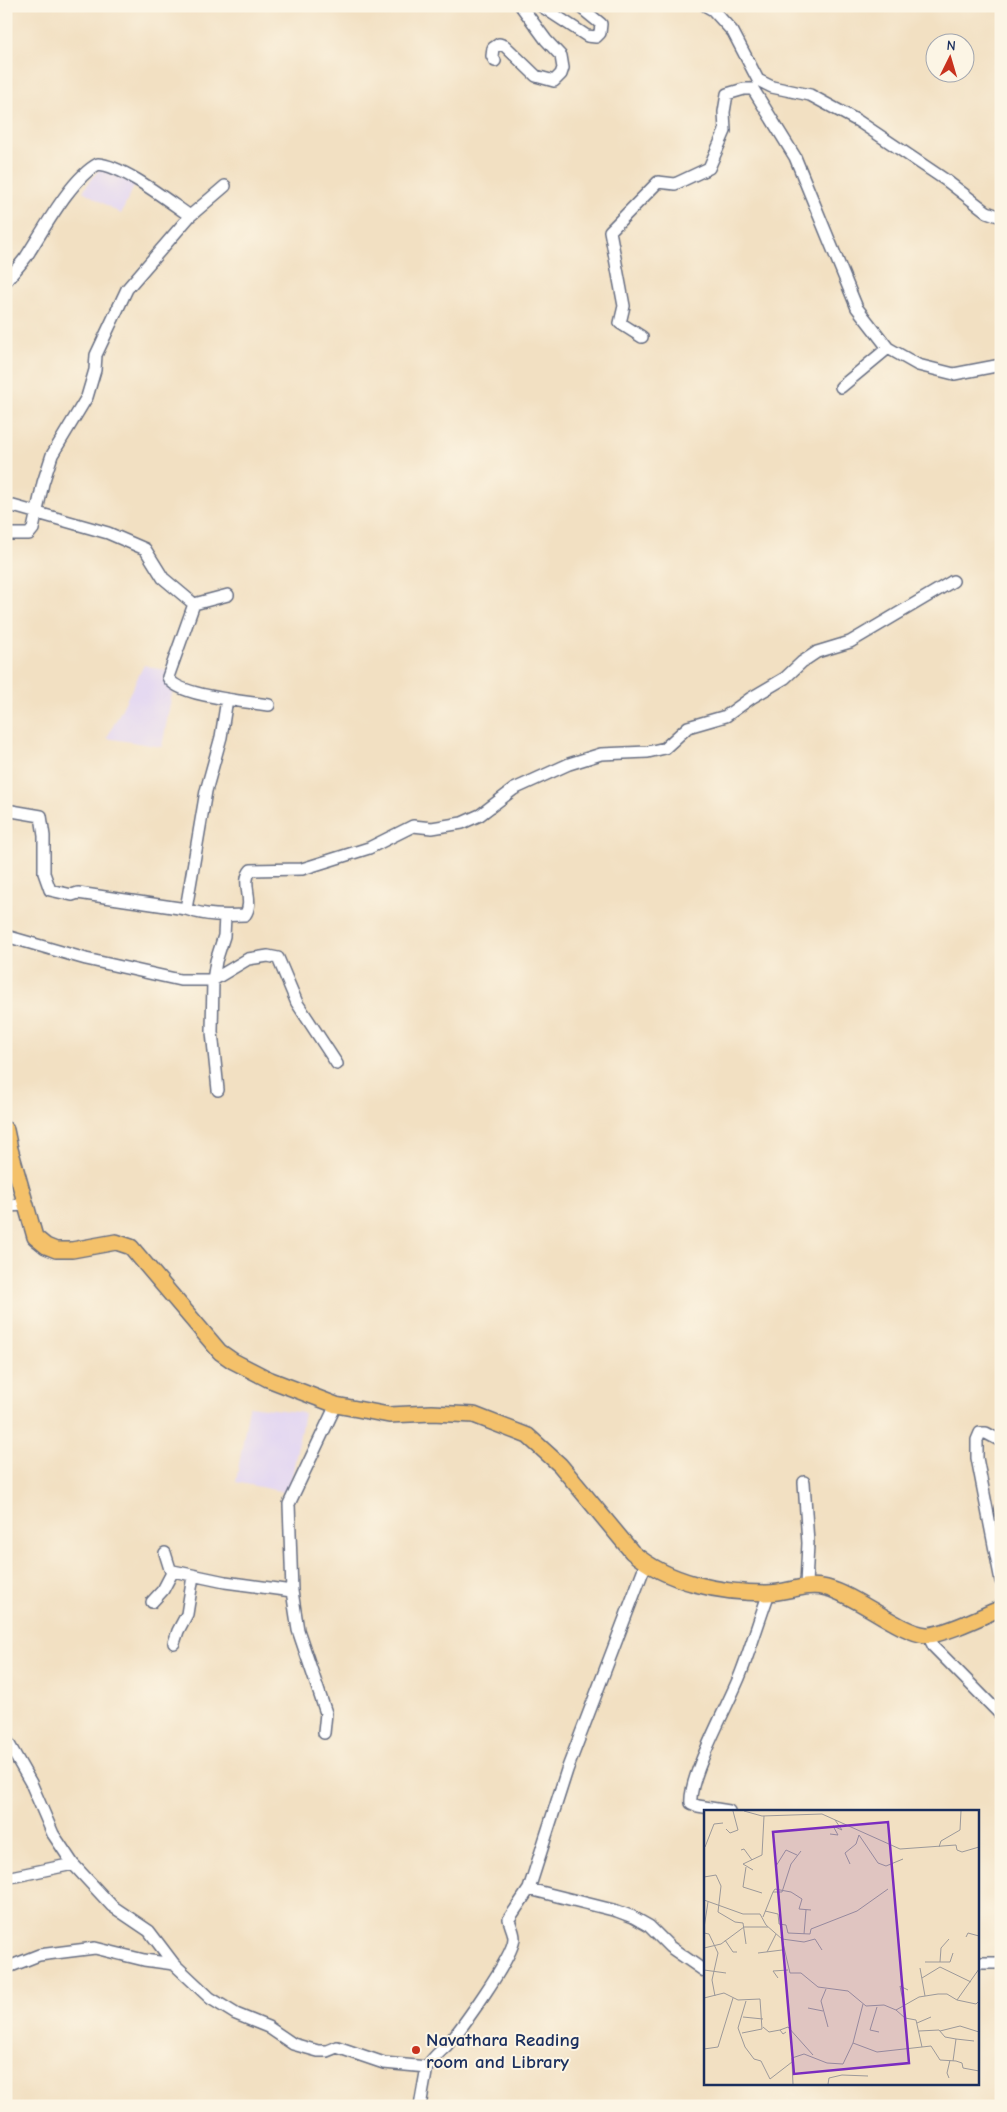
<svg xmlns="http://www.w3.org/2000/svg" width="1007" height="2112" font-family="'Comic Neue',sans-serif">
<rect width="100%" height="100%" fill="#fcf5e5"/>
<filter id="ink" filterUnits="userSpaceOnUse"><feTurbulence type="fractalNoise" baseFrequency=".02" numOctaves="2"/><feDisplacementMap in="SourceGraphic" scale="10" xChannelSelector="R" yChannelSelector="G"/><feConvolveMatrix kernelMatrix="1 2 1 2 8 2 1 2 1" color-interpolation-filters="sRGB"/></filter>
<filter id="wash" filterUnits="userSpaceOnUse"><feTurbulence type="fractalNoise" baseFrequency=".0096" numOctaves="4" result="noise"/><feDisplacementMap in="SourceGraphic" scale="20" xChannelSelector="R" yChannelSelector="G"/><feGaussianBlur stdDeviation="1.12" result="paint"/><feColorMatrix in="noise" values="0 0 0 0 0 0 0 0 0 0 0 0 0 0 0 0 0 1.4 0 .05"/><feComposite in="paint" operator="in"/></filter>
<g filter="url(#wash)">
<rect width="100%" height="100%" fill="#f2e0c2"/>
<path fill="#e1d4f3" d="M 100,168 L 135,184 L 121,214 L 83,191 Z
M 144,665 L 176,673 L 162,747 L 107,738 Z
M 249,1406 L 304,1413 L 289,1493 L 236,1482 Z"/>
</g>
<g filter="url(#ink)">
<g fill="none" stroke-linecap="round" stroke-linejoin="round">
<g stroke="#666d81" stroke-width="14">
<path id="minor" d="M 541,6 L 587,36 L 596,37 L 600,33 L 601,24 L 579,6
M 706,6 L 713,10 L 733,32 L 758,80 L 772,87 L 810,95 L 858,121 L 947,181 L 987,212 L 1001,217
M 495,61 L 492,56 L 493,48 L 499,44 L 505,46 L 536,76 L 554,81 L 561,74 L 563,68 L 561,56 L 546,40 L 521,6
M 6,281 C 13,273 20,265 26,257 C 43,231 71,178 98,164 C 124,166 168,201 190,216
M 642,337 L 620,323 L 624,306 L 610,231 L 658,182 L 675,184 L 709,168 L 725,131 L 724,112 L 727,94 L 744,89 L 753,89 L 795,157 L 857,308 L 888,348 L 918,365 L 954,374 L 1001,365
M 841,387 L 888,348
M 6,504 L 108,533 L 145,549 L 163,578 L 194,604
M 6,534 L 29,534 L 33,529 L 43,483 L 52,455 L 87,397 L 95,370 L 96,355 L 127,289 L 190,216 L 225,186
M 194,604 L 168,677 C 175,696 249,702 269,705
M 194,604 L 228,595
M 6,810 L 41,816 L 44,836 L 44,873 L 50,890 L 72,895 L 78,893 L 186,909 C 206,916 225,916 245,915 C 255,901 240,882 251,870 L 302,869 L 369,848 L 413,826 L 432,828 L 462,823 L 480,815 L 514,789 L 569,764 L 601,754 L 648,752 L 665,748 L 688,727 L 726,716 L 751,698 L 785,678 L 802,662 L 817,652 L 850,642 L 953,581
M 186,909 L 206,791 L 221,737 L 227,699
M 6,936 L 86,959 L 180,980 L 213,980 L 248,959 L 268,956 L 278,958 L 297,1003 L 337,1064
M 218,1090 L 212,1032 L 213,980 L 216,961 L 224,936 L 225,916
M 6,1206 L 26,1205
M 1001,1441 L 986,1433 L 980,1433 L 977,1440 L 977,1458 L 1001,1581
M 804,1482 L 808,1543 L 806,1585
M 165,1553 L 170,1569 L 173,1571 L 225,1582 L 292,1591
M 152,1602 L 163,1590 L 173,1571
M 928,1635 L 934,1647 L 1001,1715
M 174,1643 L 178,1631 L 187,1614 L 193,1576
M 324,1733 L 326,1713 L 298,1630 L 292,1591 L 289,1504 L 336,1405
M 6,1739 L 31,1783 L 53,1834 L 73,1864 L 112,1906 L 149,1931 L 174,1964
M 729,1811 L 698,1806 L 691,1803 C 688,1777 730,1702 741,1673 C 751,1647 759,1620 769,1593
M 6,1878 L 73,1864
M 529,1889 L 567,1770 L 646,1563
M 978,1963 L 1001,1963
M 6,1968 L 39,1955 L 95,1948 L 144,1960 L 174,1964 L 210,1998 L 236,2014 L 268,2027 L 293,2044 L 318,2051 L 327,2051 L 337,2047 L 384,2063 L 427,2067 C 432,2058 440,2052 447,2045 C 461,2029 514,1956 514,1938 C 514,1931 510,1926 509,1919 L 529,1889 L 617,1911 L 633,1917 L 649,1926 L 670,1947 L 706,1972
M 420,2106 L 427,2067"/>
</g>
<g stroke="#666d81" stroke-width="18">
<path id="major" d="M 6,1130 L 10,1149 L 35,1237 L 46,1246 L 56,1250 L 72,1250 L 116,1242 L 131,1247 L 220,1352 L 233,1361 L 268,1379 L 336,1405 L 389,1415 L 432,1413 L 474,1415 L 528,1436 L 560,1465 L 632,1552 C 668,1583 720,1593 767,1593 C 788,1593 806,1582 827,1588 C 858,1596 898,1632 926,1635 C 942,1636 985,1615 1001,1608"/>
</g>
<use href="#minor" stroke="#fff" stroke-width="11"/>
<use href="#major" stroke="#f4c16a" stroke-width="15"/>
</g>
</g>
<circle fill="#c8321e" stroke="#fcf5e5" stroke-width="2" cx="416" cy="2050" r="5"/>
<g text-anchor="middle" stroke-width="4" stroke-linejoin="round" paint-order="stroke">
<g font-size="19" font-weight="bold" fill="#1b2f5e" stroke="#fcf5e5" text-anchor="start">
<text x="426" y="2046">Navathara Reading<tspan x="426" dy="22">room and Library</tspan></text>
</g>
</g>
<g transform="translate(704 1810)">
<rect width="275" height="275" fill="#f2e0c2"/>
<path fill="none" stroke="#9c999a" stroke-width="1" d="M 40,1 L 58,6 L 118,4 L 196,39 L 252,35 L 253,40 L 258,42 L 275,37M 22,19 L 26,23 L 34,20 L 29,1M 126,24 L 134,25 L 129,16 L 138,20 L 131,10M 1,37 L 10,14 L 19,13M 235,37 L 237,31 L 256,20 L 257,1M 37,40 L 40,39 L 48,50M 146,54 L 141,43 L 152,34 L 155,25 L 174,53 L 182,56 L 199,49M 72,56 L 82,40 L 93,45M 42,57 L 39,77 L 58,83M 49,60 L 39,54 L 58,45 L 60,6M 0,67 L 12,65 L 17,76 L 14,102 L 31,112 L 39,113 L 42,134M 69,82 L 71,79 L 87,82 L 98,89M 98,89 L 95,99 L 107,100M 0,90 L 39,104 L 56,104 L 62,115 L 78,129 L 86,163 L 97,163 L 114,177 L 144,181 L 162,196 L 180,195 L 192,200 L 215,187 L 234,184 L 243,184 L 253,190 L 275,159M 61,101 L 74,104 L 75,114 L 82,115 L 84,123 L 106,124 L 107,119 L 153,101 L 184,79M 59,107 L 69,82 L 78,82 L 87,54 L 97,41M 0,118 L 4,92M 0,123 L 5,124 L 14,143 L 8,170 L 11,186M 100,124 L 102,100M 262,127 L 264,123 L 275,126M 78,129 L 100,132 L 111,129 L 118,140M 21,130 L 29,142 L 33,142M 0,138 L 17,134 L 40,117 L 64,117M 63,142 L 72,124M 54,143 L 78,140M 221,152 L 246,152 L 249,143M 236,152 L 237,138 L 245,129M 236,157 L 267,172M 216,158 L 221,186M 0,160 L 22,163M 74,168 L 69,161 L 84,160M 218,168 L 236,157M 122,179 L 117,191 L 124,217M 0,188 L 20,183 L 34,190 L 56,189 L 58,219 L 38,223M 253,190 L 272,194 L 275,191M 42,191 L 34,218 L 41,237 L 50,249 L 57,251 L 66,269 L 88,252 L 89,274M 200,196 L 196,176 L 204,180M 173,197 L 166,220 L 175,222M 104,198 L 119,201M 192,200 L 201,208 L 212,210 L 218,237M 39,207 L 59,209M 213,213 L 227,207M 59,217 L 65,222 L 76,220M 215,221 L 235,220 L 241,227 L 252,229 L 249,251M 236,221 L 256,216 L 275,222M 82,222 L 79,224 L 76,220 L 84,217 L 109,245M 252,229 L 270,231M 149,233 L 159,194M 0,239 L 14,237 L 29,188M 88,252 L 88,248 L 100,244 L 123,253 L 139,254 L 149,233 L 173,242 L 227,236 L 236,250 L 252,251 L 258,253 L 259,258 L 275,261M 245,268 L 243,263 L 246,250M 124,274 L 125,268 L 138,265 L 164,266"/>
<path fill="#7b2cbf" fill-opacity="0.15" stroke="#7b2cbf" stroke-width="2.5" d="M 184,12 L 205,253 L 90,264 L 69,22 Z"/>
<rect width="275" height="275" fill="none" stroke="#1b2f5e" stroke-width="2.5"/>
</g>
<rect width="1007" height="2112" fill="none" stroke="#fcf5e5" stroke-width="25"/>
<g transform="translate(950 58) rotate(5)"><circle r="24" fill="#fcf5e5" stroke="#a2a6af"/>
<path d="M0-4L9 19L0 12L-9 19Z" fill="#c8321e"/>
<text y="-8" font-size="14" font-weight="bold" text-anchor="middle" fill="#1b2f5e">N</text>
</g>
</svg>
